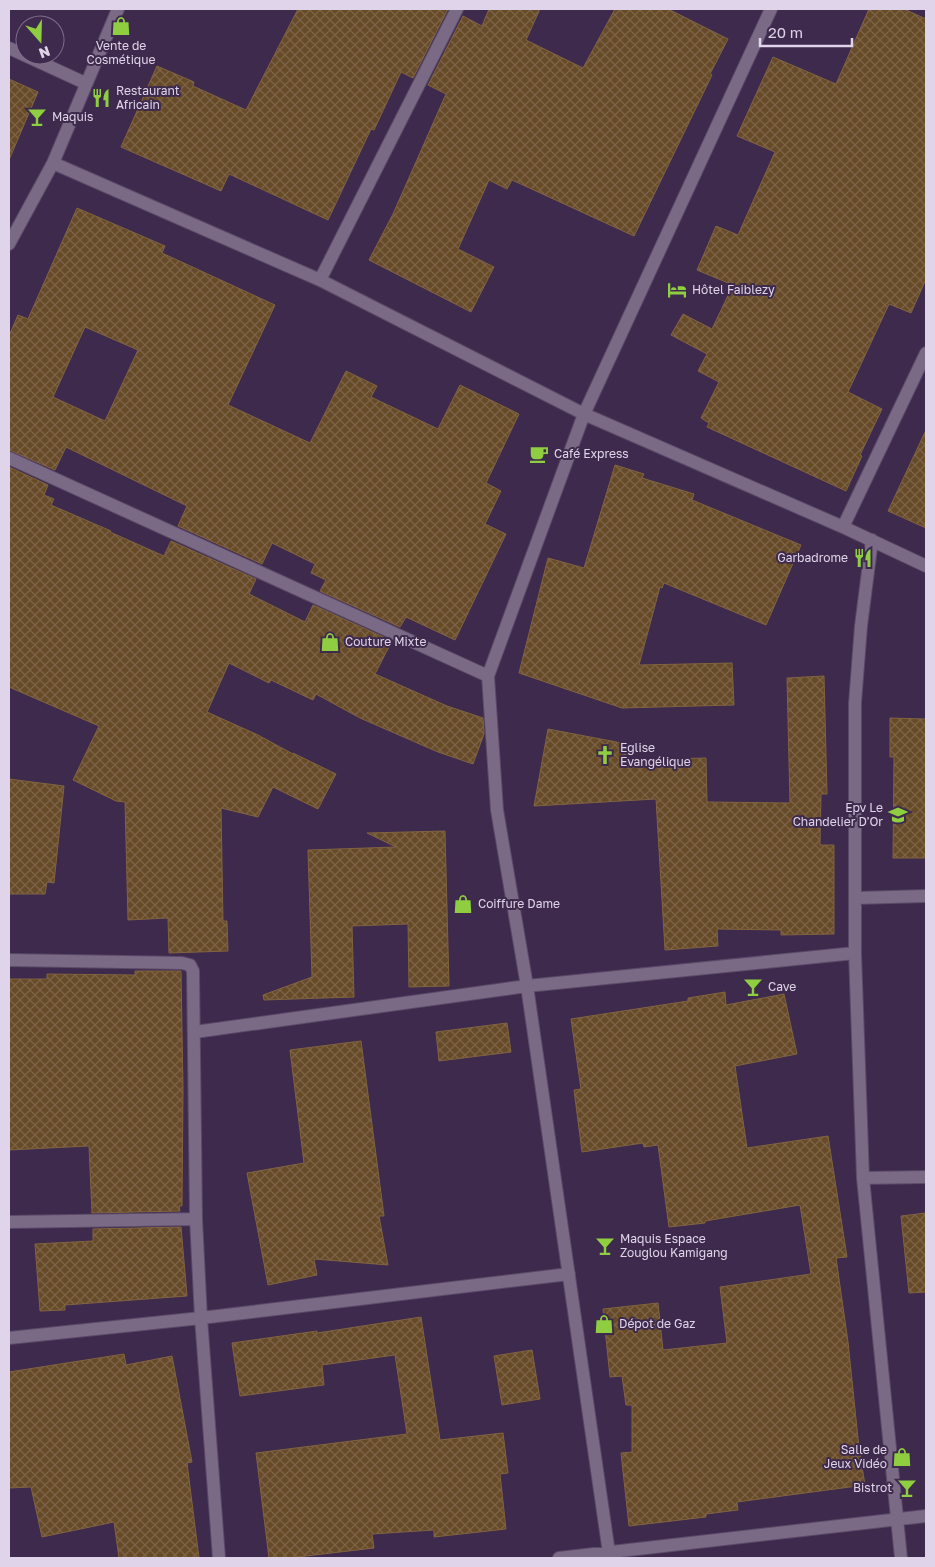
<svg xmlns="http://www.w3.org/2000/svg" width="935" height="1567" font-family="'Golos Text',sans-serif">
<defs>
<pattern id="building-cross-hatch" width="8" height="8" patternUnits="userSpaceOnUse" patternTransform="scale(1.25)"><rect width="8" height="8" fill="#674b28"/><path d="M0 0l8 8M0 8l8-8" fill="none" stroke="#7c6447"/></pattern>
</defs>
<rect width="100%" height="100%" fill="#3e2a4c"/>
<path fill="url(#building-cross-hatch)" stroke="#806340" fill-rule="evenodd" d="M 298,9 L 448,9 L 413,78 L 401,72 L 374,130 L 371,129 L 328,220 L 229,174 L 221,191 L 121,147 L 157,66 L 194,82 L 193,86 L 246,110 Z
M 489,9 L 540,9 L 526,40 L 583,68 L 615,9 L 668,9 L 728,39 L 710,74 L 712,75 L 634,236 L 512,180 L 507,189 L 489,180 L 458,249 L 494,267 L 471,312 L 369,260 L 393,214 L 446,94 L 428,85 L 463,16 L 482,26 Z
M 869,9 L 904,9 L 926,19 L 926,279 L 911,313 L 889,304 L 848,392 L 882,409 L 860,455 L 862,456 L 846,491 L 707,427 L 709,423 L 701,418 L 719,382 L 698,371 L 707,354 L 671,335 L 683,314 L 712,329 L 733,285 L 697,270 L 716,226 L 738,235 L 775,152 L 737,136 L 773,57 L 836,84 Z
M 9,79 L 38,92 L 9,160 Z
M 77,208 L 165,246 L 162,253 L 275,305 L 228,405 L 310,443 L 346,371 L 377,386 L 371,397 L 438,429 L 460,385 L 519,414 L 486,483 L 501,491 L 485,524 L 506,534 L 455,640 L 406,617 L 400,627 L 320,591 L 326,580 L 311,573 L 315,564 L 272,543 L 262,564 L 178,526 L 187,506 L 66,447 L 55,470 L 9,450 L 9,336 L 18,315 L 28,319 ZM 85,327 L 138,350 L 105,421 L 53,397 Z
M 926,430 L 926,528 L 888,511 Z
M 615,465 L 644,474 L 642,478 L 694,494 L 692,500 L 801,545 L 766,625 L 664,583 L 662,588 L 660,587 L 639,665 L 732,663 L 734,705 L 622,708 L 519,673 L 548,558 L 584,568 Z
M 9,467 L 48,485 L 44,495 L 54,499 L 51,505 L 111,531 L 110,532 L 164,556 L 171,541 L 256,579 L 249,594 L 305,622 L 313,605 L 392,641 L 375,674 L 447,706 L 483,718 L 484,734 L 473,764 L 438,752 L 360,718 L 316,694 L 313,700 L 271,680 L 269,683 L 229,663 L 207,712 L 258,735 L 293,754 L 293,753 L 336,774 L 318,809 L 273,787 L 258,817 L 221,808 L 223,921 L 227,921 L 228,951 L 169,953 L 168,918 L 128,920 L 125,802 L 116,801 L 73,780 L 99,726 L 9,687 Z
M 824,676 L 827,794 L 821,794 L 820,845 L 834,845 L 834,934 L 781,935 L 781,930 L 717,929 L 718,946 L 665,950 L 656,799 L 534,806 L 548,729 L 627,744 L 626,760 L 706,758 L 707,802 L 790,803 L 787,678 Z
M 890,718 L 926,719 L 926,858 L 893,858 L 894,757 L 890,757 Z
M 9,779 L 64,786 L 54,883 L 47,882 L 45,894 L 9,894 Z
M 445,831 L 449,986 L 409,987 L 408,924 L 352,926 L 354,997 L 264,1000 L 263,995 L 312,977 L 308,850 L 396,847 L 367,833 Z
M 135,971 L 181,971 L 183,1089 L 182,1206 L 179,1206 L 180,1211 L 92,1213 L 89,1146 L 9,1150 L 9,979 L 47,979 L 47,974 L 135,975 Z
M 725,992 L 726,1005 L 784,994 L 797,1054 L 735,1066 L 747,1148 L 828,1136 L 847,1257 L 836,1258 L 848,1342 L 859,1448 L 865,1485 L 737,1502 L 738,1510 L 706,1514 L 706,1517 L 629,1526 L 621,1453 L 632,1452 L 632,1405 L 626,1405 L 622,1376 L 610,1377 L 603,1309 L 658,1303 L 663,1350 L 727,1343 L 720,1287 L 811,1274 L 800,1205 L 705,1221 L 705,1223 L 669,1227 L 658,1145 L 644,1147 L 643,1143 L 582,1152 L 574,1090 L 581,1089 L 571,1019 L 688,1001 L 688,998 Z
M 507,1023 L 511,1052 L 439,1061 L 436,1032 Z
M 361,1041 L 384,1216 L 379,1216 L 388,1265 L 314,1259 L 317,1275 L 268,1285 L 247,1173 L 304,1163 L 290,1050 Z
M 926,1213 L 926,1292 L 909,1293 L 901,1216 Z
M 181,1227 L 187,1296 L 65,1305 L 65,1310 L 40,1311 L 35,1244 L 93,1241 L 93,1229 Z
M 421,1317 L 440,1440 L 503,1433 L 508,1473 L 500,1474 L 506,1529 L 434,1537 L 434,1530 L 372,1534 L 374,1548 L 289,1558 L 269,1558 L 256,1453 L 407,1434 L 395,1355 L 322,1365 L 324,1385 L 240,1396 L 232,1343 L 317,1331 L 317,1333 Z
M 532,1350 L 540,1399 L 502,1405 L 494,1356 Z
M 124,1354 L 126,1365 L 172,1356 L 192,1462 L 187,1463 L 199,1558 L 119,1558 L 114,1522 L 42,1537 L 31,1487 L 9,1488 L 9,1372 Z"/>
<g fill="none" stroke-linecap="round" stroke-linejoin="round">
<g stroke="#5b4968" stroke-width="14">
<path id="minor" d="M 9,48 L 85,83
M 53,163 L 320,280 L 584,414 L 843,527 L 926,566
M 9,244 L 53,163 L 118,9
M 320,280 L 457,9
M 9,458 L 488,676 L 584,414 L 771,9
M 843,527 L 926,353
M 872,540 L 861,626 L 855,703 L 855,953 L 863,1178 L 901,1558
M 488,676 L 497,810 L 527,986 L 609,1553
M 856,898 L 926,896
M 9,960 L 182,963 L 190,965 L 193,971 L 196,1219 L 201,1318 L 219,1558
M 195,1032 L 527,986 L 855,953
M 863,1178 L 926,1177
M 9,1222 L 196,1219
M 9,1338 L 201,1318 L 569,1274
M 559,1558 L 926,1516"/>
</g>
<use href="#minor" stroke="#7a6a86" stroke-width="12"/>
</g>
<defs>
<g id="shop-bare" transform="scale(1.5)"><path d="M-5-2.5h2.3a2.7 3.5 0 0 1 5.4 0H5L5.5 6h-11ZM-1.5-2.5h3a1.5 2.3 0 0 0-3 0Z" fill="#8fcd41" stroke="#3e2a4c" stroke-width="2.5" paint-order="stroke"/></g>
<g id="restaurant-bare" transform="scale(1.5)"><path d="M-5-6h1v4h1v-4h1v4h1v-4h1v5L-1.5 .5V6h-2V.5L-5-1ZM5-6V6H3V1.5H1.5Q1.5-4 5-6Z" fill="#8fcd41" stroke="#3e2a4c" stroke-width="2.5" paint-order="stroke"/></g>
<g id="bar-bare" transform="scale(1.5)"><path d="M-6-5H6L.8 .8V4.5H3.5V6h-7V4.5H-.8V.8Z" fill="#8fcd41" stroke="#3e2a4c" stroke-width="2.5" paint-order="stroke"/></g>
<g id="hotel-bare" transform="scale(1.5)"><path d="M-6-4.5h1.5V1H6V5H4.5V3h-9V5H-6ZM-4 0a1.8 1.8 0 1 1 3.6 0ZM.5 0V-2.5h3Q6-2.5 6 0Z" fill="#8fcd41" stroke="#3e2a4c" stroke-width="2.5" paint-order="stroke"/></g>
<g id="cafe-bare" transform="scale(1.5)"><path d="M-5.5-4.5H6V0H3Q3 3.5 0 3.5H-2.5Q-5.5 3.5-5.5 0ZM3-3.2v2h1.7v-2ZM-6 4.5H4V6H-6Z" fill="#8fcd41" stroke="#3e2a4c" stroke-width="2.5" paint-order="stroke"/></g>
<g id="church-bare" transform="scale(1.5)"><path d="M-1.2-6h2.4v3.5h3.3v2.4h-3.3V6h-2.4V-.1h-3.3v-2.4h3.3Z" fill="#8fcd41" stroke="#3e2a4c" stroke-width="2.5" paint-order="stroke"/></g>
<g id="school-bare" transform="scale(1.5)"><path d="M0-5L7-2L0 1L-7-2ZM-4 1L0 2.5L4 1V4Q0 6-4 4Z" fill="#8fcd41" stroke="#3e2a4c" stroke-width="2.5" paint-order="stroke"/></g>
</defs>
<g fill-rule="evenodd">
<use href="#shop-bare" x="121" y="26"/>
<use href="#restaurant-bare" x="101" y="98"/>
<use href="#bar-bare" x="37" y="117"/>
<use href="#hotel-bare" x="677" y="290"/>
<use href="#cafe-bare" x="539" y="454"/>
<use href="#restaurant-bare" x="863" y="558"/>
<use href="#shop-bare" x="330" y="642"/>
<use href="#church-bare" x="605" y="755"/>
<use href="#school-bare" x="898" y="815"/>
<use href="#shop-bare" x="463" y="904"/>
<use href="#bar-bare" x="753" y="987"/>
<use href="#bar-bare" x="605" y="1246"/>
<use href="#shop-bare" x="604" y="1324"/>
<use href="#shop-bare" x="902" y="1457"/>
<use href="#bar-bare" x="907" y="1488"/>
</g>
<g text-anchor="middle" stroke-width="4" stroke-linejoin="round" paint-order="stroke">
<g font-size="12" fill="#e0d4ea" stroke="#3e2a4c" text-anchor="start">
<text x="121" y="50" text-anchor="middle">Vente de<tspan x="121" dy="14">Cosmétique</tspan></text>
<text x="116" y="95">Restaurant<tspan x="116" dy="14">Africain</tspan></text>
<text x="52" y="121">Maquis</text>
<text x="692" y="294">Hôtel Faiblezy</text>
<text x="554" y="458">Café Express</text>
<text x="848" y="562" text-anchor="end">Garbadrome</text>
<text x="345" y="646">Couture Mixte</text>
<text x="620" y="752">Eglise<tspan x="620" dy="14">Evangélique</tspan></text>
<text x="883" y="812" text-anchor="end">Epv Le<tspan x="883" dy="14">Chandelier D'Or</tspan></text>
<text x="478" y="908">Coiffure Dame</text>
<text x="768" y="991">Cave</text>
<text x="620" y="1243">Maquis Espace<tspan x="620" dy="14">Zouglou Kamigang</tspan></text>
<text x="619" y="1328">Dépot de Gaz</text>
<text x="887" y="1454" text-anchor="end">Salle de<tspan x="887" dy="14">Jeux Vidéo</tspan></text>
<text x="892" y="1492" text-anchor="end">Bistrot</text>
</g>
</g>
<rect width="935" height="1567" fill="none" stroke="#e0d4ea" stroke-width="20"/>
<g transform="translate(40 40) rotate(160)"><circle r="24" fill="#3e2a4c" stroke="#7f6e8b"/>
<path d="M0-4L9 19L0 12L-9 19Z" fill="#8fcd41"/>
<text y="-8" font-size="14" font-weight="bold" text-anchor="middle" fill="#e0d4ea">N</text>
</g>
<path d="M760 38v8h92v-8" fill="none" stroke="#e0d4ea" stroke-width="2.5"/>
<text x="768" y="38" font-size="15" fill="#e0d4ea" stroke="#3e2a4c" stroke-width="4" paint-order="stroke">20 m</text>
</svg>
